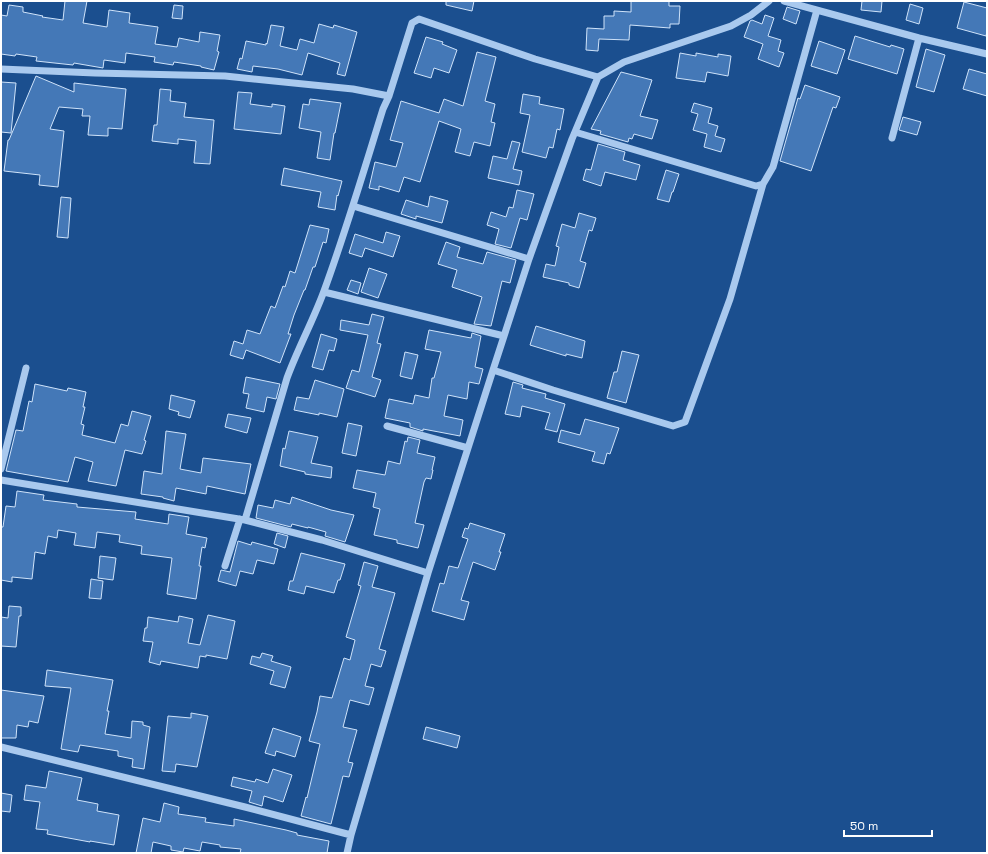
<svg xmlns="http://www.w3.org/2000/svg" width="988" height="854" font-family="'Space Grotesk',sans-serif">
<rect width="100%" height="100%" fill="#1b4f8f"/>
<path fill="#4478b7" stroke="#cfe3fa" d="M 65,1 L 87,1 L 83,23 L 107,27 L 109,10 L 130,13 L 129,23 L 158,27 L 155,44 L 177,47 L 179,38 L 199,42 L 200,32 L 220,35 L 217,51 L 219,52 L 214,70 L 201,67 L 201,66 L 174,62 L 173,65 L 154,62 L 155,57 L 126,53 L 125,63 L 104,60 L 103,68 L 74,63 L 73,65 L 36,61 L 37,57 L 16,54 L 15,56 L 1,54 L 1,15 L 7,16 L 9,5 L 23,7 L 23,12 L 43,16 L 42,17 L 63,20 Z
M 446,1 L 474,1 L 472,11 L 446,5 Z
M 631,1 L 669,1 L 669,6 L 680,6 L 679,24 L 670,24 L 670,28 L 630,25 L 629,40 L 599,39 L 598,51 L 586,50 L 587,28 L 604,29 L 604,16 L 614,16 L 614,11 L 631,12 Z
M 862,1 L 882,1 L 881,12 L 861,10 Z
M 964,2 L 987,8 L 987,31 L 986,36 L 957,28 Z
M 910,4 L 923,8 L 919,24 L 906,20 Z
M 174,5 L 183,6 L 182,19 L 172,18 Z
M 787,7 L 800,11 L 796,24 L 783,19 Z
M 765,15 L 774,18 L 768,36 L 781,40 L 778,51 L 784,53 L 779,67 L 758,59 L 763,44 L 744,37 L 750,21 L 752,20 L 762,24 Z
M 319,24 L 333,28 L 334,25 L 357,32 L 345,76 L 337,74 L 340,63 L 308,53 L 302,75 L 278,69 L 253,66 L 252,72 L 237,69 L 240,58 L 242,59 L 246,41 L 266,45 L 266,43 L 267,44 L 271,25 L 284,27 L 280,46 L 297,50 L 300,39 L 314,43 Z
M 855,36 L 890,47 L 891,45 L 904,49 L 897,74 L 848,59 Z
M 426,37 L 443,42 L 442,44 L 457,50 L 449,73 L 434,68 L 431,78 L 414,73 Z
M 819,41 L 845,50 L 837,74 L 811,66 Z
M 926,49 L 945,55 L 934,92 L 916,87 Z
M 477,52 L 496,57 L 485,101 L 495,104 L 491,122 L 495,123 L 490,146 L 474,142 L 470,156 L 455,152 L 461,129 L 439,121 L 420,182 L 404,177 L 399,192 L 379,186 L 379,190 L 369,188 L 375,162 L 396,167 L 403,143 L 390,140 L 401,101 L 439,113 L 444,99 L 463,106 Z
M 680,53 L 696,56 L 696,53 L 718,57 L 718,54 L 731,56 L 728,76 L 707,72 L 705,82 L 676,78 Z
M 969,69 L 987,74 L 987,96 L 963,89 Z
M 621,72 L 652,80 L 640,116 L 658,120 L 652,139 L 634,134 L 632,139 L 629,138 L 628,142 L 600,134 L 601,131 L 591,129 Z
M 36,76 L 74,92 L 74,83 L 126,89 L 122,129 L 108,128 L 108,136 L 88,135 L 90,116 L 82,116 L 83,109 L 59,107 L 50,129 L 64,131 L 58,187 L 39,185 L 40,175 L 4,171 L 8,140 L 9,140 Z
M 1,82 L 16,83 L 11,133 L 1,132 Z
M 805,85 L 840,97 L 836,108 L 833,107 L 811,171 L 780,161 L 798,98 L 800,99 Z
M 160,89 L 171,90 L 170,101 L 186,103 L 184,117 L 214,120 L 210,164 L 194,163 L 196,141 L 178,139 L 178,144 L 152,141 L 154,125 L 157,125 Z
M 238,92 L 252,93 L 250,104 L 272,107 L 272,104 L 285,106 L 281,134 L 234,129 Z
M 523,94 L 540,97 L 539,104 L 564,109 L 560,130 L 557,129 L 553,148 L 549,147 L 546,158 L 522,152 L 530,115 L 520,113 Z
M 310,99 L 341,103 L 335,133 L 334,133 L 330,160 L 317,158 L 321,132 L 299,128 L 303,104 L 309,105 Z
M 694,103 L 712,108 L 708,123 L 718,126 L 715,136 L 725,139 L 721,152 L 704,147 L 707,134 L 693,130 L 698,114 L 691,112 Z
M 903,117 L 921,122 L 917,135 L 899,130 Z
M 512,141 L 520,143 L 513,169 L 522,171 L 519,185 L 488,178 L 493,156 L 507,159 Z
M 598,144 L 625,152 L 623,160 L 640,165 L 636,180 L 605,172 L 601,186 L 583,180 L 586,169 L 591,170 Z
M 284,168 L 342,181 L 338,196 L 337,195 L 335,210 L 318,207 L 321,192 L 281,185 Z
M 666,170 L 679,174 L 673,192 L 672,192 L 669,202 L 657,199 Z
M 517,190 L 534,194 L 527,220 L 520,218 L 511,248 L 495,244 L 499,229 L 487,225 L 491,212 L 506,217 L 509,207 L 513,208 Z
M 430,196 L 448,201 L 442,223 L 416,216 L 416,219 L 401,214 L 406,200 L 428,207 Z
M 61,197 L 71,198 L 68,238 L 57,237 Z
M 579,213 L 596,218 L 592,231 L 589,230 L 580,261 L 586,263 L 579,288 L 569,285 L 569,283 L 543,277 L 546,264 L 555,266 L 559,247 L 556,246 L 562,224 L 575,228 Z
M 310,225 L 329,229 L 326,243 L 323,242 L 315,267 L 313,267 L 305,290 L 304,290 L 294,315 L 288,334 L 291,334 L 280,363 L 246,350 L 243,359 L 230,355 L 234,341 L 243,344 L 247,330 L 260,334 L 271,306 L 275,308 L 283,286 L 285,287 L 290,271 L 295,273 Z
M 386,232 L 400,236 L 393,257 L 365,248 L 362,257 L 349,253 L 355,234 L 383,243 Z
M 446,242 L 460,247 L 457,257 L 483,264 L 487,252 L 516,260 L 510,283 L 502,281 L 491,326 L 474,324 L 482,297 L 452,287 L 457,270 L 438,264 Z
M 369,268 L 387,274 L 378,298 L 361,292 Z
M 351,280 L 361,283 L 358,294 L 347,290 Z
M 372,314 L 384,317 L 377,343 L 381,344 L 372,377 L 381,380 L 375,397 L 346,388 L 352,370 L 359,372 L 368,335 L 340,330 L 341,320 L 369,325 Z
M 536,326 L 585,341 L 582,358 L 566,354 L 566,356 L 530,345 Z
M 429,330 L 471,338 L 472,333 L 481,336 L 475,367 L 483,369 L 479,384 L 469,382 L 467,399 L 448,395 L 444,416 L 463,420 L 460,436 L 439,432 L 423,429 L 423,431 L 410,427 L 410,423 L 385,418 L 389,399 L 413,404 L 415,395 L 429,398 L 432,378 L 434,378 L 441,352 L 425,349 Z
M 321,334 L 337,339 L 334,351 L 329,350 L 323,370 L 312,367 Z
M 622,351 L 639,355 L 626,403 L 607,398 L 614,372 L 617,372 Z
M 405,352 L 418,355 L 412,379 L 400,376 Z
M 246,377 L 280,384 L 276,399 L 267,397 L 264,412 L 246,408 L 249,394 L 243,393 Z
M 315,380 L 344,389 L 337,417 L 319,413 L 319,415 L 294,410 L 297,397 L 309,399 Z
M 513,382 L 523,385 L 522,388 L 546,394 L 545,398 L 565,404 L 557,432 L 545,429 L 550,413 L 522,406 L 520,417 L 505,414 Z
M 35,384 L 67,391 L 68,388 L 86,392 L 83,407 L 85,407 L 81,424 L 84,425 L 82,435 L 115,443 L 121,424 L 128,426 L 132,411 L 151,416 L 144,440 L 146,441 L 142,454 L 125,450 L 116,486 L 88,481 L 93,462 L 75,457 L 68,482 L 6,471 L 16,430 L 23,431 L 29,401 L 32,402 Z
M 171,395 L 195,401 L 190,418 L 178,415 L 179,412 L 169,409 Z
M 228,414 L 251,418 L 247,433 L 225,427 Z
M 585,419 L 619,428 L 610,454 L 607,453 L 604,464 L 592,461 L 595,452 L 558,442 L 561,430 L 580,435 Z
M 348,423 L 362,426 L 356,456 L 342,453 Z
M 166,431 L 186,434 L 180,469 L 201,473 L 203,458 L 251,464 L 245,494 L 207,486 L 206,494 L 176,488 L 174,501 L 163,498 L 163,497 L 141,494 L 144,471 L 162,474 Z
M 289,431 L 318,437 L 311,463 L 332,467 L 331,478 L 305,474 L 305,472 L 280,466 L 283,448 L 285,449 Z
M 408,437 L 420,440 L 417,453 L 435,457 L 432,470 L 433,470 L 431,479 L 426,478 L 424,482 L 415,523 L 424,525 L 418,548 L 397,543 L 397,540 L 374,535 L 380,509 L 373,507 L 376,493 L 353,488 L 357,470 L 385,475 L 388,461 L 400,464 L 405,441 L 407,442 Z
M 17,491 L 44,495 L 43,500 L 77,504 L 77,507 L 136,512 L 135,519 L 168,524 L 169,514 L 189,517 L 186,534 L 207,538 L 205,548 L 202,547 L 199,566 L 201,566 L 196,599 L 167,594 L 172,558 L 141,554 L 142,546 L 119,542 L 120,535 L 97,532 L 95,548 L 74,545 L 76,533 L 58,530 L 57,538 L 48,536 L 45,554 L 35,552 L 32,579 L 12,577 L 12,582 L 1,580 L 1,527 L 3,527 L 6,506 L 15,507 Z
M 292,497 L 331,510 L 354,515 L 345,542 L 325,536 L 326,532 L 308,527 L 308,528 L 292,524 L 291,527 L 256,518 L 258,505 L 273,508 L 275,500 L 290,504 Z
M 470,523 L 505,534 L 499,552 L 501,552 L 495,570 L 473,562 L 461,600 L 469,602 L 464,620 L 432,611 L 440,583 L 444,584 L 449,566 L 458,568 L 468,539 L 462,537 L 465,528 L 468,529 Z
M 277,533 L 288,536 L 285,548 L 274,544 Z
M 238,541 L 251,545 L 252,542 L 278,549 L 274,564 L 257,560 L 253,574 L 240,571 L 236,586 L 218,581 L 221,570 L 230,572 Z
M 301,553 L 345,564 L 340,580 L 338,580 L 334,593 L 306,586 L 304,594 L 288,590 L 290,581 L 293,581 Z
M 100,556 L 116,558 L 113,580 L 98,578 Z
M 364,562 L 378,566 L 372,587 L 395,593 L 379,649 L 386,651 L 381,667 L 371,664 L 365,686 L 374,688 L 369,705 L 350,700 L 343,727 L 357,730 L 348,762 L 353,763 L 349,777 L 343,776 L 331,824 L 301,816 L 306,797 L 307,798 L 320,744 L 309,741 L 317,712 L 320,696 L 332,698 L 344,658 L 350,660 L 355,640 L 346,637 L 361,586 L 358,585 Z
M 91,579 L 103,581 L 101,599 L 89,598 Z
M 9,606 L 21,607 L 21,616 L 19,616 L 16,647 L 1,646 L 1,617 L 8,618 Z
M 208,615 L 235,621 L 227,659 L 206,655 L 206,657 L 200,656 L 198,668 L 161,661 L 160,665 L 149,662 L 153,642 L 143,641 L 145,628 L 147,628 L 148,617 L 178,622 L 179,616 L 193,619 L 188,643 L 200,645 Z
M 262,653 L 273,656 L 271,661 L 291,667 L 285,688 L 270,684 L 274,671 L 250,664 L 252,656 L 260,658 Z
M 47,670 L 113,680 L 107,711 L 109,711 L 105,734 L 131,738 L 132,721 L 143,722 L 143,725 L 150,727 L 144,769 L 132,767 L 133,759 L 118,756 L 118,751 L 80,745 L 78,752 L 61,749 L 71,688 L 45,686 Z
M 1,690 L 44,696 L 38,723 L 29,721 L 28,727 L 17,725 L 16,738 L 1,738 Z
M 191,713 L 208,716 L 197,767 L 176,764 L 175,772 L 162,771 L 168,716 L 191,718 Z
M 426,727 L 460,736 L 457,748 L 423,739 Z
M 273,728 L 301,737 L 295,757 L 276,751 L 275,756 L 265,753 Z
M 273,769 L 292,775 L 283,802 L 264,796 L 262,806 L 249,802 L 252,791 L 231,786 L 233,777 L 255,782 L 256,779 L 268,783 Z
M 49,771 L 82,778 L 77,800 L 98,804 L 97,811 L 119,815 L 114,845 L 90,841 L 90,842 L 47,834 L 48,830 L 36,829 L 40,802 L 24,800 L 26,785 L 46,788 Z
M 1,793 L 12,795 L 10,812 L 1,811 Z
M 164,803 L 179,807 L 178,814 L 206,818 L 205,822 L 234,826 L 234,819 L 286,830 L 297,833 L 297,835 L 329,841 L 327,853 L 240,853 L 241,849 L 220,847 L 220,845 L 202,842 L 200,851 L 184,848 L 183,852 L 171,850 L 171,846 L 153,842 L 151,853 L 136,853 L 143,818 L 160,822 Z"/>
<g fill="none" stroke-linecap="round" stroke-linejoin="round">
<path stroke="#a9c9ee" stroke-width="7" d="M 784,1 L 919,38 L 987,54
M 1,69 L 95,73 L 225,76 L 353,89 L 389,96 L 383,109 C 364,170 346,231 324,291 C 313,321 298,348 287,378 L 245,520
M 389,96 L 412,23 L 419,19 L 535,59 L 598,77
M 575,132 L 756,186 L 763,184 L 773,167 L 817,10
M 892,138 L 919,38
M 353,206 L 529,259
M 324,292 L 504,336
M 493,370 L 553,390 L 673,426 L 685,422 L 730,299 L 763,184
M 387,426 L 468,448
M 1,469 L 26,368
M 1,480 L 245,520 L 322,540 L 428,573
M 225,566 L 240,519
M 1,747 L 245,807 L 351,835
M 347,853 L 351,835 L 428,573 L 493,370 L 529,259 L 572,139 L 598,77 L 624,62 L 731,26 L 751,15 L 769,1"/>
</g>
<rect width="988" height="854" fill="none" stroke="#ffffff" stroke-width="4"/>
<path d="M844 830v6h88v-6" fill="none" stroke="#ffffff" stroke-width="2"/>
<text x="850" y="830" font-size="12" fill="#ffffff" stroke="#1b4f8f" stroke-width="3" paint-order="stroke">50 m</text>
</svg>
